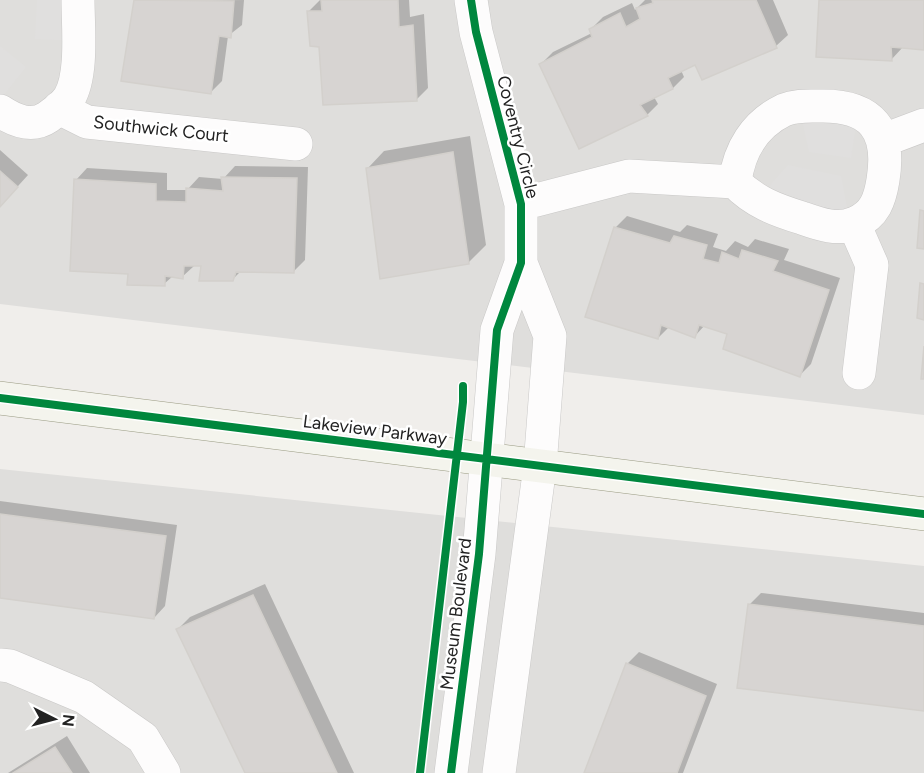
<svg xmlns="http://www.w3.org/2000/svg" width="924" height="773" font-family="Figtree,sans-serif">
<rect width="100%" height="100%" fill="#f0eeeb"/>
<path fill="#dfdedc" d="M 0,0 L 924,0 L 924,415 L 0,304 Z
M 0,469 L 924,566 L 924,773 L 0,773 Z"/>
<path fill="#e0dfde" d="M 37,0 L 80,0 L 77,41 L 35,39 Z
M 0,46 L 26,67 L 0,100 Z
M 799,106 L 858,111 L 851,158 L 809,152 Z
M 788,165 L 841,176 L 847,207 L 841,226 L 760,202 L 772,183 Z"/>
<path fill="#0003" d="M 244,0 L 242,25 L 228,36 L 222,81 L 211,92 L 135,1 Z
M 320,0 L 409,0 L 410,17 L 424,14 L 428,88 L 416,100 L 309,11 Z
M 645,0 L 773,0 L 788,35 L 776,46 L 703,78 L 695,63 L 681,70 L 684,77 L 673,88 L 654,97 L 658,104 L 647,115 L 541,64 L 553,52 L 592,33 L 591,29 L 603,17 L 632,3 L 635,10 Z
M 821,0 L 924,0 L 924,48 L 903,47 L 891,60 Z
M 470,136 L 486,245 L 469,262 L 382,278 L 368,168 L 384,151 Z
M 0,150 L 28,175 L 0,206 Z
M 235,166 L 308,167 L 305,260 L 294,271 L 241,271 L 233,279 L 202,265 L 194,266 L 182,277 L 173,276 L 164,284 L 130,272 L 76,180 L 87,168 L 167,173 L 167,190 L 187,190 L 199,177 L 223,179 Z
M 627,216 L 680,232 L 687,225 L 718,234 L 713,247 L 726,251 L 735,241 L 748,247 L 755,239 L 789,249 L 784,260 L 840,278 L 811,364 L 800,375 L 729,333 L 705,325 L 695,336 L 669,327 L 658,338 L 615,228 Z
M 0,501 L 177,525 L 165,606 L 154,618 L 0,597 Z
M 265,584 L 354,773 L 246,773 L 178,629 L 190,617 Z
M 761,593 L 924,613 L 924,709 L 749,605 Z
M 639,652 L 717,684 L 683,773 L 586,773 L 628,663 Z
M 67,736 L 90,773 L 8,773 Z"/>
<path fill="#d7d4d2" stroke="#d3d0cc" stroke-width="1.5" d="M 134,0 L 234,1 L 231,38 L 219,36 L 211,94 L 121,81 Z
M 321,0 L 398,0 L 399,27 L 413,25 L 417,101 L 323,105 L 319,47 L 310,46 L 307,11 L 322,11 Z
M 652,0 L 756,0 L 777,48 L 702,80 L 695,65 L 668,78 L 673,89 L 640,105 L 648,116 L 579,149 L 539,64 L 592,37 L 589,29 L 620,13 L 626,27 L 640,19 L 636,8 L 653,3 Z
M 819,0 L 924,0 L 924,50 L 891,47 L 892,61 L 816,57 Z
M 453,152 L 469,264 L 380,279 L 366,168 Z
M 0,171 L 18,187 L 0,207 Z
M 221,177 L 297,178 L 294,273 L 236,272 L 233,281 L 199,281 L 201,266 L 184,266 L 183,279 L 165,276 L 165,286 L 127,285 L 128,274 L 70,271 L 74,179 L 156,184 L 156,201 L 186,202 L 186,188 L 223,191 Z
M 920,210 L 924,211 L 924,249 L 917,248 Z
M 614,227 L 670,243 L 674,236 L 707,245 L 703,259 L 719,263 L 722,252 L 739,259 L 742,250 L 778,261 L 773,271 L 829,290 L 800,377 L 723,349 L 727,334 L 699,325 L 695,338 L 661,325 L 658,339 L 585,317 Z
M 920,283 L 924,284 L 924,320 L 917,318 Z
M 924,346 L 924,379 L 921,379 Z
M 0,514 L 166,536 L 154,619 L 0,598 Z
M 253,595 L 337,773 L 245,773 L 176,629 Z
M 748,604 L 924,626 L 924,711 L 737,688 Z
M 626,663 L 706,696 L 677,773 L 584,773 Z
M 55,747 L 72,773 L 13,773 Z"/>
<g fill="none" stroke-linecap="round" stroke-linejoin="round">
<g stroke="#c9c8c7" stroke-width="34">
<path id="street" d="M 59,108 L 87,122 L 296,144
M 0,111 C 15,121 32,128 48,117 C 55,112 64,105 69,98 C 83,75 78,27 78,0
M 884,140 L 924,125
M 521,204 L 629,176 L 735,182 C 754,202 776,210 802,218 C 819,224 838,231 855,223 C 875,215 880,199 883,180 C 891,130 872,105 820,106 C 808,106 796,105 784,110 C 755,124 739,150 735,182
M 854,224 L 872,265 L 859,373
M 0,665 L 10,666 L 84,697 L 143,738 L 164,773
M 451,773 L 479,554 L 497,330 L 521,263 L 521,204 L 476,32 L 471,0
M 499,773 L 540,466 L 550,336 L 521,263"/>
</g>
<g stroke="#999a82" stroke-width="34">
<path id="secondary" d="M 0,398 L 924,514"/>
</g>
<use href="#street" stroke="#fdfcfc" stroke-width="33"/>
<use href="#secondary" stroke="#f4f4ed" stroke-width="33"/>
<g stroke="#fff" stroke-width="11">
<path id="cycleway" d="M 0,398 L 924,514
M 420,773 L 463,402 L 463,386
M 451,773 L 479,554 L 497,330 L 521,263 L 521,204 L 476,32 L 471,0"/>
</g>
<use href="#cycleway" stroke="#00873e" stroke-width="8"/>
</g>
<g text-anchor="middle" stroke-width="5" stroke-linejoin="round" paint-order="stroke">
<g font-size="18" fill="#222" stroke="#fff">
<text transform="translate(161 129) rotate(6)" y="6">Southwick Court</text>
<text transform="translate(518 137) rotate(76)" y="6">Coventry Circle</text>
<text transform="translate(375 430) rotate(7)" y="6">Lakeview Parkway</text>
<text transform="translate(456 614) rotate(-83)" y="6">Museum Boulevard</text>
</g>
</g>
<g transform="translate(54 719) rotate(96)" stroke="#ffffff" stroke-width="4.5" paint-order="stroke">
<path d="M0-4.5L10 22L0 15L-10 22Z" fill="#222222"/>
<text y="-9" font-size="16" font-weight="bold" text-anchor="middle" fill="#222222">N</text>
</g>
</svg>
